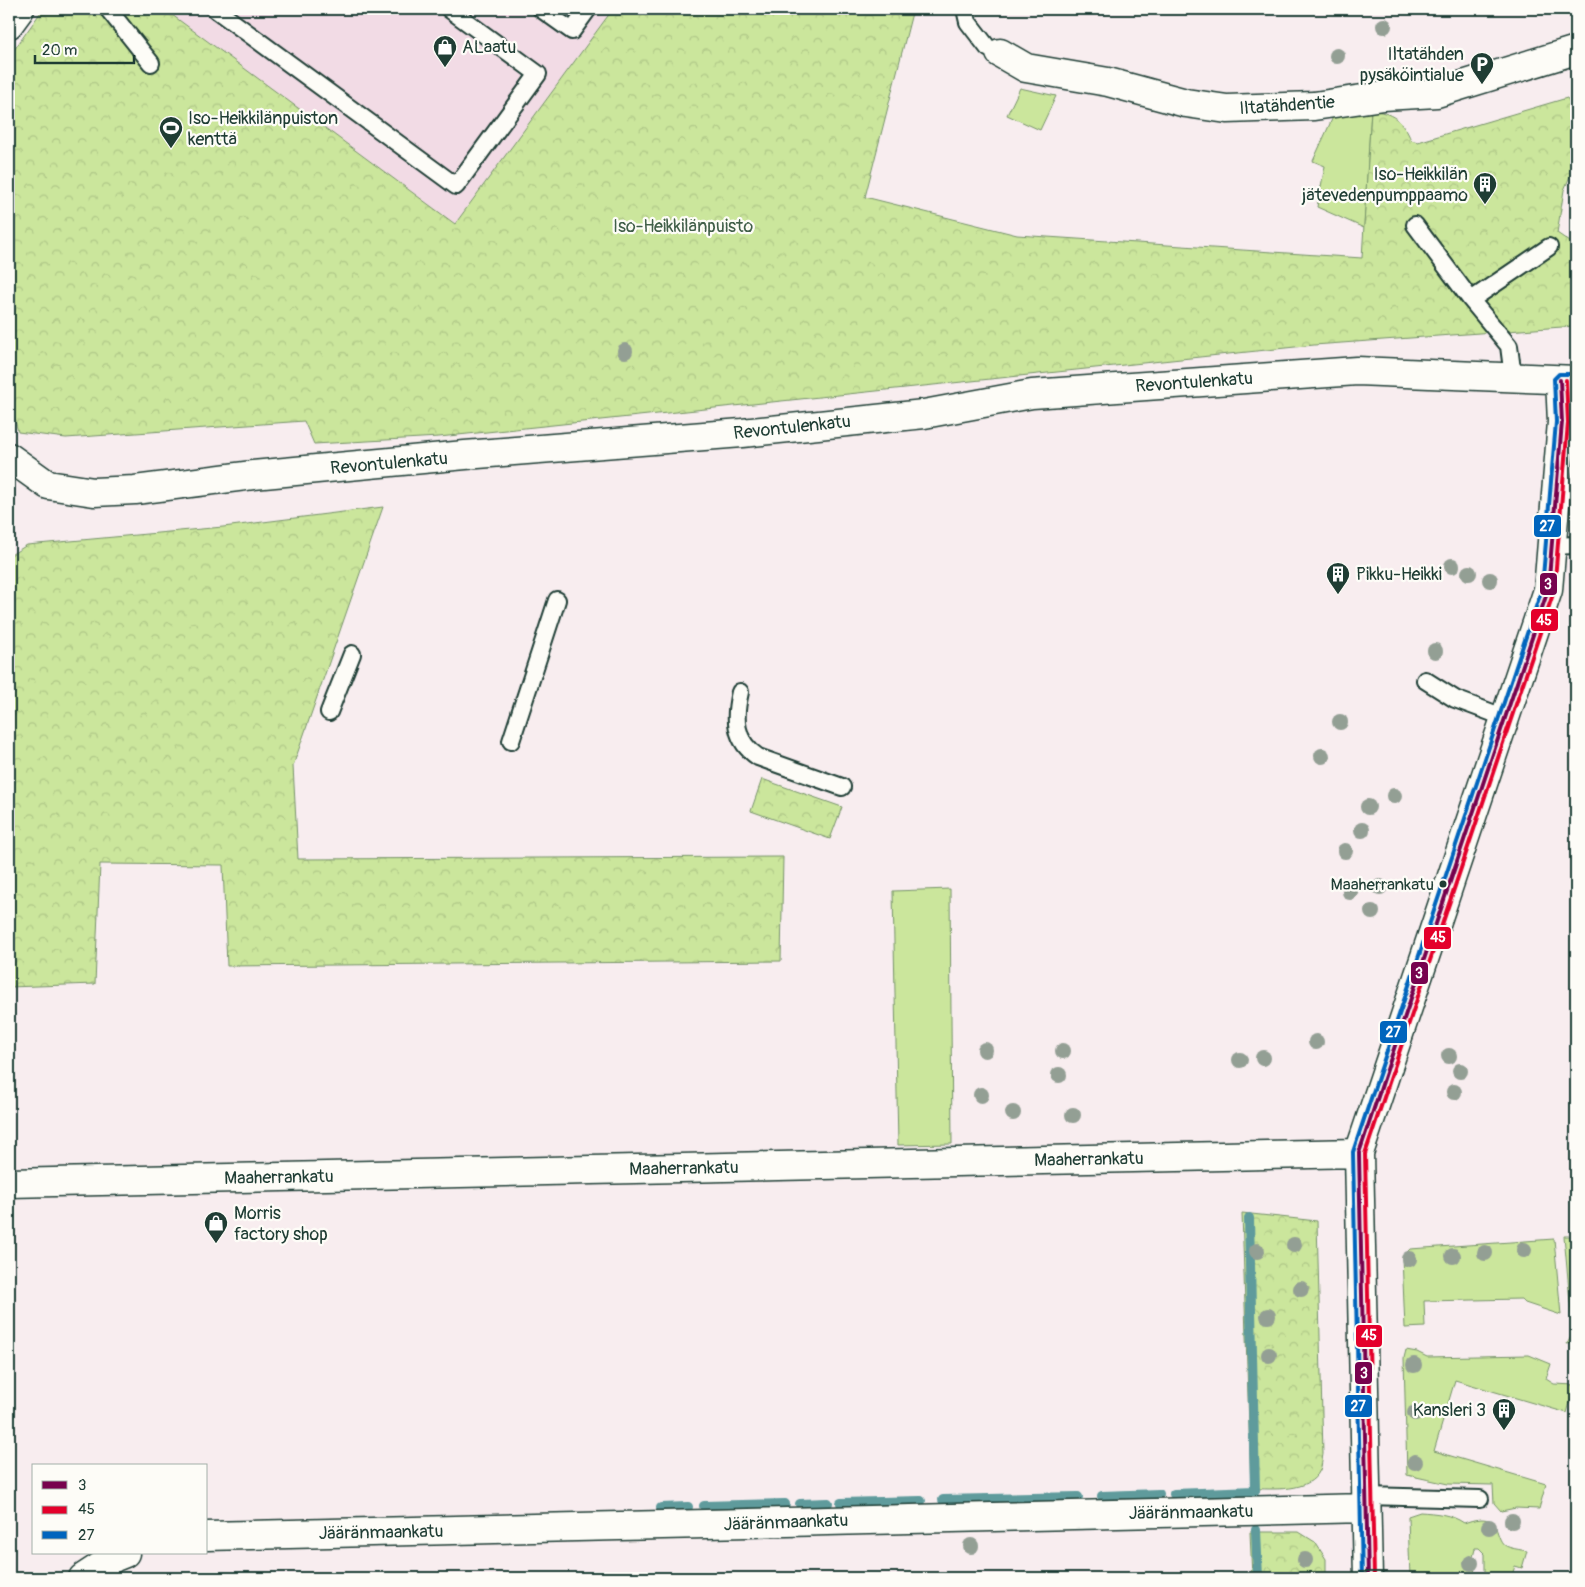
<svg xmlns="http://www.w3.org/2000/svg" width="1585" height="1587" font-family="Pangolin,sans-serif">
<defs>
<pattern id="forest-crowns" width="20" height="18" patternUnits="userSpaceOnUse" patternTransform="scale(1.25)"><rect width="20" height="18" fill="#cbe69c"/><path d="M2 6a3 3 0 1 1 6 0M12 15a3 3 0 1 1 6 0" fill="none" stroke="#aec687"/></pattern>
</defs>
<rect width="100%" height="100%" fill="#f8edef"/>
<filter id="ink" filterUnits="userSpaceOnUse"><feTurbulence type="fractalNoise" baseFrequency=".02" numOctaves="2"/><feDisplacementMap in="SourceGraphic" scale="10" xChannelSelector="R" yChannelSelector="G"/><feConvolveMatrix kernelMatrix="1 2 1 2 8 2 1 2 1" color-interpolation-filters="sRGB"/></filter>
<g filter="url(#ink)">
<path fill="#f2dbe5" d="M 164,9 L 613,9 L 455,224 Z"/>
<path fill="#cbe69c" stroke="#759268" d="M 1020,88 L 1056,96 L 1040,130 L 1007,115 Z
M 1371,110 L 1364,228 L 1317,207 L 1325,166 L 1313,161 L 1333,117 Z
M 950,889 L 952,1144 L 898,1145 L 893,891 Z
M 1564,1236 L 1576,1236 L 1576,1340 L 1574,1343 L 1567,1344 L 1573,1333 Z
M 1554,1239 L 1561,1315 L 1525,1303 L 1521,1299 L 1424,1301 L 1425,1327 L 1405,1328 L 1402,1257 L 1410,1249 Z
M 1406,1350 L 1417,1352 L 1427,1357 L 1529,1355 L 1551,1364 L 1546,1379 L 1554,1384 L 1575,1385 L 1567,1413 L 1455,1380 L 1434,1451 L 1546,1484 L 1539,1509 L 1516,1508 L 1501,1511 L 1494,1503 L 1493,1485 L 1448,1484 L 1407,1475 L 1404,1358 Z
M 1420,1512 C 1435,1513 1451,1514 1464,1523 C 1475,1519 1484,1517 1494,1522 C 1503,1548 1500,1546 1527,1551 L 1522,1568 L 1515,1566 L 1511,1578 L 1487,1578 L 1485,1572 L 1485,1554 L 1479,1548 L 1475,1548 L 1472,1560 L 1475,1563 L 1474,1578 L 1410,1578 L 1408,1516 Z"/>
<path fill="url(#forest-crowns)" stroke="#759268" d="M 43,9 L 164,9 L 455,224 L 613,9 L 913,9 L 865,197 L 1017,235 L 1362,258 L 1371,110 C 1392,113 1403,120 1411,140 L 1418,142 L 1567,98 L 1575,110 L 1571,174 L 1564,190 L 1557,233 L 1576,246 L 1576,326 L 1314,345 L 439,437 L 314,444 L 304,421 L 66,438 L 18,432 L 9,398 L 9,57 Z
M 383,507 L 293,766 L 298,859 L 783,857 L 781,961 L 227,966 L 223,865 L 100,864 L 95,984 L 9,987 L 9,556 L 27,545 L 223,527 Z
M 762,779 L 842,807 L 830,839 L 751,811 Z
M 1242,1213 L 1317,1221 L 1323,1454 C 1322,1459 1322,1465 1320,1470 C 1309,1494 1272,1488 1251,1489 Z
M 1250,1532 L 1299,1532 L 1315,1542 L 1326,1559 L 1326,1578 L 1252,1578 Z"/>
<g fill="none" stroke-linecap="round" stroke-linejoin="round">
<path stroke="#5e9b9c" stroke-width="10" d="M 1174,1494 L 1255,1491 L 1249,1218
M 1102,1496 L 1159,1494
M 943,1500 L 1078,1497
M 841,1503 L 921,1501
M 800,1504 L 828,1503
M 704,1506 L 785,1504
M 661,1508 L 688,1507
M 1256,1530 L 1258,1578"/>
<g stroke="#1f3d34" stroke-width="20">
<path id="service" d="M 108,9 L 151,63
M 215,9 L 456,186 L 538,74 L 449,9
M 541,9 L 572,31 L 588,9
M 965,9 L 968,22 L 988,48 L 1000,53
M 1415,225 L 1471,300 L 1509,346 L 1513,377
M 1471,300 L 1549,247
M 1552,546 L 1576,545
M 1425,680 L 1455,699 L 1506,718
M 740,692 C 734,718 734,741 758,757 L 842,787
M 329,712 L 352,654
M 511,741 L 557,600
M 1366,1496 L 1480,1499"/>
</g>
<g stroke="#1f3d34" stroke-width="31">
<path id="minor" d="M 9,24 L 20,9
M 1000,53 L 1026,68 L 1108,82 L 1186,103 L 1227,109 L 1314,106 L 1383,96 L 1437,93 L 1576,50
M 9,457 L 48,485 L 94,492 L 135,490 L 253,475 L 465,455 L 742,433 L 924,414 L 1032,394 L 1357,371 L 1576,380
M 9,1183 L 1359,1153
M 206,1536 L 1366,1508
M 83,1578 L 115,1557 L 125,1553
M 1368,1578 L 1359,1153 L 1548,590 L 1562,422 L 1560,380"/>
</g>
<use href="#service" stroke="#fdfcf7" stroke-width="16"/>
<use href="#minor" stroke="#fdfcf7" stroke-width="28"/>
<g stroke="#fdfcf7" stroke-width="8">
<path id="bus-1" d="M 1368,1578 L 1359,1153 L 1548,590 L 1562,422 L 1560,380"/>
</g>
<g stroke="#fdfcf7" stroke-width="8">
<path id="bus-2" d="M 1374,1578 L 1365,1154 L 1554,591 L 1568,423 L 1566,380"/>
</g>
<g stroke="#fdfcf7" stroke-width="8">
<path id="bus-3" d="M 1362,1578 L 1353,1152 L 1542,589 L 1556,422 L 1554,379 L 1559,374 L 1576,374"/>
</g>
<use href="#bus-1" stroke="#77034e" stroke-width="4"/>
<use href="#bus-2" stroke="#e4002b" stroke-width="4"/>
<use href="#bus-3" stroke="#0065bd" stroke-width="4"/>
</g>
<g fill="#939f94">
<circle cx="1384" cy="26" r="8"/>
<circle cx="1337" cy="56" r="8"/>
<circle cx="625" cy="351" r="8"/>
<circle cx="1452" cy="566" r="8"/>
<circle cx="1469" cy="573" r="8"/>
<circle cx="1490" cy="580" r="8"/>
<circle cx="1435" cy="651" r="8"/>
<circle cx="1340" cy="722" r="8"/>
<circle cx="1322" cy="756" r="8"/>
<circle cx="1394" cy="796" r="8"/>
<circle cx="1368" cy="807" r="8"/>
<circle cx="1362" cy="830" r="8"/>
<circle cx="1345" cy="851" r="8"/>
<circle cx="1380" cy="887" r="8"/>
<circle cx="1350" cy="892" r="8"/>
<circle cx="1372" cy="912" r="8"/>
<circle cx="1316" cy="1042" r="8"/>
<circle cx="985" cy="1050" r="8"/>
<circle cx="1063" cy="1051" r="8"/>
<circle cx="1449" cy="1056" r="8"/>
<circle cx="1263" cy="1058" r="8"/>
<circle cx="1240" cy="1060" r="8"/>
<circle cx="1460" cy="1071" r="8"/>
<circle cx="1059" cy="1075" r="8"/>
<circle cx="1454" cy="1092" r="8"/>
<circle cx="981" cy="1095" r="8"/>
<circle cx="1013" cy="1113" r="8"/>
<circle cx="1073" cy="1115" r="8"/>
<circle cx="1294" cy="1245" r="8"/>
<circle cx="1524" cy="1250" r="8"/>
<circle cx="1257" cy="1251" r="8"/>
<circle cx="1485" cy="1253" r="8"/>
<circle cx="1453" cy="1256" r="8"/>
<circle cx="1409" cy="1259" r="8"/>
<circle cx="1301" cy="1289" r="8"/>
<circle cx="1268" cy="1316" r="8"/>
<circle cx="1269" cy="1355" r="8"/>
<circle cx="1414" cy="1365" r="8"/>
<circle cx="1415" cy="1413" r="8"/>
<circle cx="1415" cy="1462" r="8"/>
<circle cx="1512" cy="1521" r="8"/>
<circle cx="1489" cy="1527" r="8"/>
<circle cx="971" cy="1546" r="8"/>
<circle cx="1305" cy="1560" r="8"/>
<circle cx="1471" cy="1563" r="8"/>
</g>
</g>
<defs>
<g id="shop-pin" transform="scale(1.25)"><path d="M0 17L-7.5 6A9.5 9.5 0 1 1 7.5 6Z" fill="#1f3d34" stroke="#fdfcf7"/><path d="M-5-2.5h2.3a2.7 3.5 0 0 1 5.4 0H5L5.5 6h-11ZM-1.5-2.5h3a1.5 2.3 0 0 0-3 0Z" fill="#fff"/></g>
<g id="parking-pin" transform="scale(1.25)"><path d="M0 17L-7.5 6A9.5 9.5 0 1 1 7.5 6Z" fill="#1f3d34" stroke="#fdfcf7"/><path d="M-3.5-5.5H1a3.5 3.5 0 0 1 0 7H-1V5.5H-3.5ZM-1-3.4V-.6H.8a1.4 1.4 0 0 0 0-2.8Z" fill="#fff"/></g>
<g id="stadium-pin" transform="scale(1.25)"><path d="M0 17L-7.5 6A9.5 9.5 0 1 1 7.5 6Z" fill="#1f3d34" stroke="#fdfcf7"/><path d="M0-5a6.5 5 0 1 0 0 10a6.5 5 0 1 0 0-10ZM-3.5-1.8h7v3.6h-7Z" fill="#fff"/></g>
<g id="building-pin" transform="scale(1.25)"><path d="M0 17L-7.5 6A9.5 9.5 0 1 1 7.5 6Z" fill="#1f3d34" stroke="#fdfcf7"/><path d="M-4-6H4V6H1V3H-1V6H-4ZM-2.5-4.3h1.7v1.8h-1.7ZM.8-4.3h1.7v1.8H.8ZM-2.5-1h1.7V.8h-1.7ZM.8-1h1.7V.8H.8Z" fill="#fff"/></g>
</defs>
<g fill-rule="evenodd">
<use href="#shop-pin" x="445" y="47"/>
<use href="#parking-pin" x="1482" y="64"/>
<use href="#stadium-pin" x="171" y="128"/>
<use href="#building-pin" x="1485" y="184"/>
<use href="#building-pin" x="1338" y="574"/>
<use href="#shop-pin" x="216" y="1223"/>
<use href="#building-pin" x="1504" y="1410"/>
</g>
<circle fill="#1f3d34" stroke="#fdfcf7" stroke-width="2" cx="1443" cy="884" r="4.5"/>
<g text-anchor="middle" stroke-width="4.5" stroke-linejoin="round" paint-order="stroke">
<g font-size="17" fill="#1f3d34" stroke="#fdfcf7" text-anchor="end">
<text x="1434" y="890">Maaherrankatu</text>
</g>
<g font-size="18" fill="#1f3d34" stroke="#fdfcf7" text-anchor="start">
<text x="462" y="53">ALaatu</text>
<text x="1464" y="60" text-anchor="end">Iltatähden<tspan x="1464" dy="21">pysäköintialue</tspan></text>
<text x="188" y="124">Iso-Heikkilänpuiston<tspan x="188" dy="21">kenttä</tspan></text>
<text x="1468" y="180" text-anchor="end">Iso-Heikkilän<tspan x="1468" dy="21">jätevedenpumppaamo</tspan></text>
<text x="1356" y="580">Pikku-Heikki</text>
<text x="234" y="1219">Morris<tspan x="234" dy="21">factory shop</tspan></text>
<text x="1486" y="1416" text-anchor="end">Kansleri 3</text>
</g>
<g font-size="18" fill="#1f3d34" stroke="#fdfcf7">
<text transform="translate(1287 105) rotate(-4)" y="6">Iltatähdentie</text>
<text transform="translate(1194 382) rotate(-4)" y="6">Revontulenkatu</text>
<text transform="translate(792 427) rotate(-6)" y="6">Revontulenkatu</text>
<text transform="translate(389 463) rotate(-5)" y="6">Revontulenkatu</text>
<text transform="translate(1089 1159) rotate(-1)" y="6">Maaherrankatu</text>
<text transform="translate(684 1168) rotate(-1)" y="6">Maaherrankatu</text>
<text transform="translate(279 1177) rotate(-1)" y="6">Maaherrankatu</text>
<text transform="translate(1191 1512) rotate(-1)" y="6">Jääränmaankatu</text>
<text transform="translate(786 1522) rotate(-2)" y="6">Jääränmaankatu</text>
<text transform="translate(381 1532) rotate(-1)" y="6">Jääränmaankatu</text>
</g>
<g font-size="18" fill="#415f49" stroke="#fdfcf7">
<text x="683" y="232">Iso-Heikkilänpuisto</text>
</g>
</g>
<g stroke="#fdfcf7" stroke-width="2">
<rect x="1533" y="514" width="29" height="24" rx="5" fill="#0065bd"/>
<rect x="1539" y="572" width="19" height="24" rx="5" fill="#77034e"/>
<rect x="1530" y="608" width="29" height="24" rx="5" fill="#e4002b"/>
<rect x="1423" y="926" width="29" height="24" rx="5" fill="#e4002b"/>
<rect x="1410" y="961" width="19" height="24" rx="5" fill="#77034e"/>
<rect x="1379" y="1020" width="29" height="24" rx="5" fill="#0065bd"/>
<rect x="1355" y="1324" width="28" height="24" rx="5" fill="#e4002b"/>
<rect x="1354" y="1361" width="19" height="24" rx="5" fill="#77034e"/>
<rect x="1344" y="1394" width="29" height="24" rx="5" fill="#0065bd"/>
</g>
<g font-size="14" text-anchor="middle" font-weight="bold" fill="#fff">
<text x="1547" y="531">27</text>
<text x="1548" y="589">3</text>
<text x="1544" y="625">45</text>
<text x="1438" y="942">45</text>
<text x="1419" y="978">3</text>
<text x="1393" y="1037">27</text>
<text x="1369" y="1340">45</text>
<text x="1364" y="1378">3</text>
<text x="1358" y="1411">27</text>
</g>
<rect width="1585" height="1587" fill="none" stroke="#fdfcf7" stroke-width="30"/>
<rect x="15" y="15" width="1555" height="1557" fill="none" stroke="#1f3d34" stroke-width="2" filter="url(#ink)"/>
<rect x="32" y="1464" width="175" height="90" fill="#fdfcf7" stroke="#a4b0a9"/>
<rect x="42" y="1481" width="25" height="8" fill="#77034e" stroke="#a4b0a9"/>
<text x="78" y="1490" font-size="15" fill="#1f3d34">3</text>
<rect x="42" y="1506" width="25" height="8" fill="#e4002b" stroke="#a4b0a9"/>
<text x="78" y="1514" font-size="15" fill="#1f3d34">45</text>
<rect x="42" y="1531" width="25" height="8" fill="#0065bd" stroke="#a4b0a9"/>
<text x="78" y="1540" font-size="15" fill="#1f3d34">27</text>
<path d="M35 55v8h99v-8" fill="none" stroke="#1f3d34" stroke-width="2.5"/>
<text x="42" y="55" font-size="15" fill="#1f3d34" stroke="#fdfcf7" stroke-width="4" paint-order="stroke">20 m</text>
</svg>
